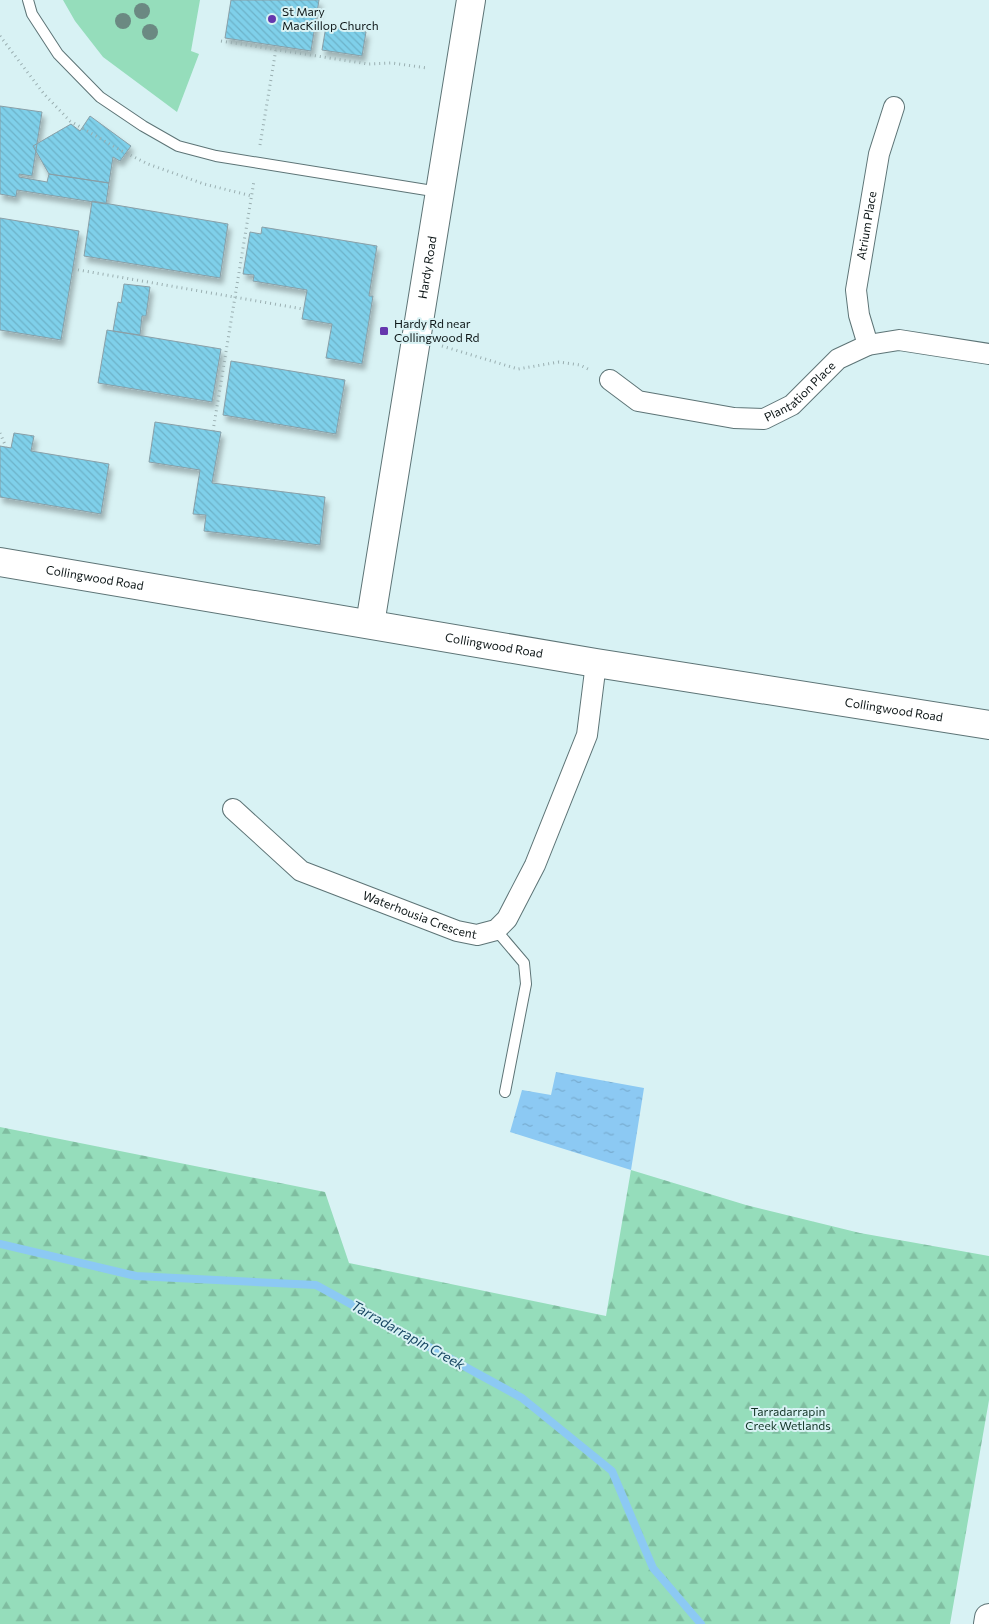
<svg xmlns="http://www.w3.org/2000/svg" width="989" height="1624" font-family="Commissioner,sans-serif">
<defs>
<pattern id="forest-firs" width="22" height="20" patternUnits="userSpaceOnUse" patternTransform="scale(1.25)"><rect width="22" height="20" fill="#95ddbb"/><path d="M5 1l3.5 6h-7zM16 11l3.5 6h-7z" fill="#7fbda0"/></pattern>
<pattern id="water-ripples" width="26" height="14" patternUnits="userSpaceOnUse" patternTransform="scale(1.25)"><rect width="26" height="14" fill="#8cc9f3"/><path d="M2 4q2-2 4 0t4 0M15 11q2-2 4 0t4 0" fill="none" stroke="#78acd0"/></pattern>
<pattern id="building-back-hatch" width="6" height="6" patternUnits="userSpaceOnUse" patternTransform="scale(1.25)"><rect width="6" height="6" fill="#7fd0ea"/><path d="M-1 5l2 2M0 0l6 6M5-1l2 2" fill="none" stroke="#6db2c8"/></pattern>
<filter id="shadow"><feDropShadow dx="3" dy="5.5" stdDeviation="2.5" flood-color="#0004"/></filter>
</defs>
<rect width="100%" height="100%" fill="#d8f2f4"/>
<path fill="#95ddbb" d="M 63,0 L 200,0 L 191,51 L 199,54 L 177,112 L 103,57 L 75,21 Z"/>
<path fill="url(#forest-firs)" d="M 0,1127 L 325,1192 L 349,1263 L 606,1316 L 631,1170 L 746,1205 L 860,1233 L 989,1256 L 989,1400 L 950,1624 L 0,1624 Z"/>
<path fill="url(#water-ripples)" d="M 556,1072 L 644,1088 L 631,1170 L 510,1132 L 522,1090 L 551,1095 Z"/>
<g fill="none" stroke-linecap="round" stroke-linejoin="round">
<path stroke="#8cc9f3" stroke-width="8" d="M 0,1244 L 136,1276 L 316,1285 L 522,1398 L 612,1471 L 653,1568 L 701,1624"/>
</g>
<path fill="url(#building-back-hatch)" stroke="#899fa7" filter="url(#shadow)" d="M 231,0 L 319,0 L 311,51 L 225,38 Z
M 326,26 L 366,32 L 362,56 L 322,50 Z
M 0,106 L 42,112 L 32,176 L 19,174 L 19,177 L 47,182 L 49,174 L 109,183 L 106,204 L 17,190 L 16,197 L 0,194 Z
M 90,116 L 131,146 L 120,161 L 113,157 L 109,183 L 49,174 L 33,146 L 71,124 L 80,131 Z
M 92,201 L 228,224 L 220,278 L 84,256 Z
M 0,218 L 79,231 L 61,340 L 0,330 Z
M 262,227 L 377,246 L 369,296 L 373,296 L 362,364 L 326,358 L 332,324 L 302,319 L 307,290 L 253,281 L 254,275 L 243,274 L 250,232 L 261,234 Z
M 124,284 L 150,287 L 146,316 L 142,316 L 140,335 L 113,331 L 118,302 L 121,303 Z
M 107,330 L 221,349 L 212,402 L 98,383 Z
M 231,361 L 345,380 L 336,434 L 223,415 Z
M 155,422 L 221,432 L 212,483 L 325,497 L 320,545 L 204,531 L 206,515 L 193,514 L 200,470 L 149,462 Z
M 14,433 L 34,436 L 31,451 L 109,464 L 101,514 L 0,497 L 0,446 L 11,448 Z"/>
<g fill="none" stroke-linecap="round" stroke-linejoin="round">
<g stroke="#5d7476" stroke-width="12">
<path id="lane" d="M 28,0 L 32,14 L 58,54 L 100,97 L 143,126 L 178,146 L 216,156 L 439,192
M 496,930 L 524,963 L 526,984 L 505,1092"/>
</g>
<g stroke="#5d7476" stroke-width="22">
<g id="street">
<path id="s1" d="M 868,345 L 859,315 L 856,290 L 879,154 L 894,107"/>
<path id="s2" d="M 610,380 L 638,401 L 734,418 L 764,419 L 792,405 L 838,359 L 868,345 L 899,340 L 989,354"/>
<path id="s3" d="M 233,809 L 301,871 L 457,931 L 477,935 L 496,930 L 507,919 L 535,865 L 587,735 L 596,663"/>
</g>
</g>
<g stroke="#5d7476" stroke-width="30">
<g id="secondary">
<path id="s4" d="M 0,562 L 596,663 L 989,725"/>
<path id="s5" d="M 370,624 L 471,0"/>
<path d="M 988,1624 L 989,1618"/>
</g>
</g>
<path stroke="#9aafb1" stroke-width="3" stroke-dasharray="1 4" stroke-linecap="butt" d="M 0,36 L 44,94 L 70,121 L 120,150 L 148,164 L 204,184 L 252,196
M 221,41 L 368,64 L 392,63 L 427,68
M 260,145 L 276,49
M 73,269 L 303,309
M 442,346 L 518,369 L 559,362 L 580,365 L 590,370
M 213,431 L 254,181
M 0,433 L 6,447"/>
<use href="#lane" stroke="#fff" stroke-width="10"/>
<use href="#street" stroke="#fff" stroke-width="20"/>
<use href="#secondary" stroke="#fff" stroke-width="28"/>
</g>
<g fill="#6b8982">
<circle cx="142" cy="11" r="8"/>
<circle cx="123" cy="21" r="8"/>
<circle cx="150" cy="32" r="8"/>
</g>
<g fill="#6537ae" stroke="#d8f2f4" stroke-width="2">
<circle cx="272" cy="19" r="5"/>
<rect x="379" y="326" width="10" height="10" rx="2.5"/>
</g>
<g text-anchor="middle" stroke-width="4" stroke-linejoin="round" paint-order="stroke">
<g font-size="12" fill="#0d1617" stroke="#d8f2f4" text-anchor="start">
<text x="282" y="16">St Mary<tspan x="282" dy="14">MacKillop Church</tspan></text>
<text x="394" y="328">Hardy Rd near<tspan x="394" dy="14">Collingwood Rd</tspan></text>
</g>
<g font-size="12" fill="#0d1617" stroke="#d8f2f4">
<text dy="4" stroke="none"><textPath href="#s1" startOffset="122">Atrium Place</textPath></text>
<text dy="4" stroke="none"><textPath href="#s5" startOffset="361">Hardy Road</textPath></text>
<text dy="4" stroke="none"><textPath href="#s2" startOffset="208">Plantation Place</textPath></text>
<text dy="4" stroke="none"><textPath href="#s4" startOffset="96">Collingwood Road</textPath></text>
<text dy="4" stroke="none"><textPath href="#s4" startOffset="501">Collingwood Road</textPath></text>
<text dy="4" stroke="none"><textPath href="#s4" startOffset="906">Collingwood Road</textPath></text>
<text dy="4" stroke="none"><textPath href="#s3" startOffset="219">Waterhousia Crescent</textPath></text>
</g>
<g font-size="12" fill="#123325" stroke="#d8f2f4">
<text x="788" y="1416">Tarradarrapin<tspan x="788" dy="14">Creek Wetlands</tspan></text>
</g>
<g font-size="14" font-style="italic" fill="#184763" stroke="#d8f2f4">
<text transform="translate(408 1335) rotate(29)" y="5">Tarradarrapin Creek</text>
</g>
</g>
</svg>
